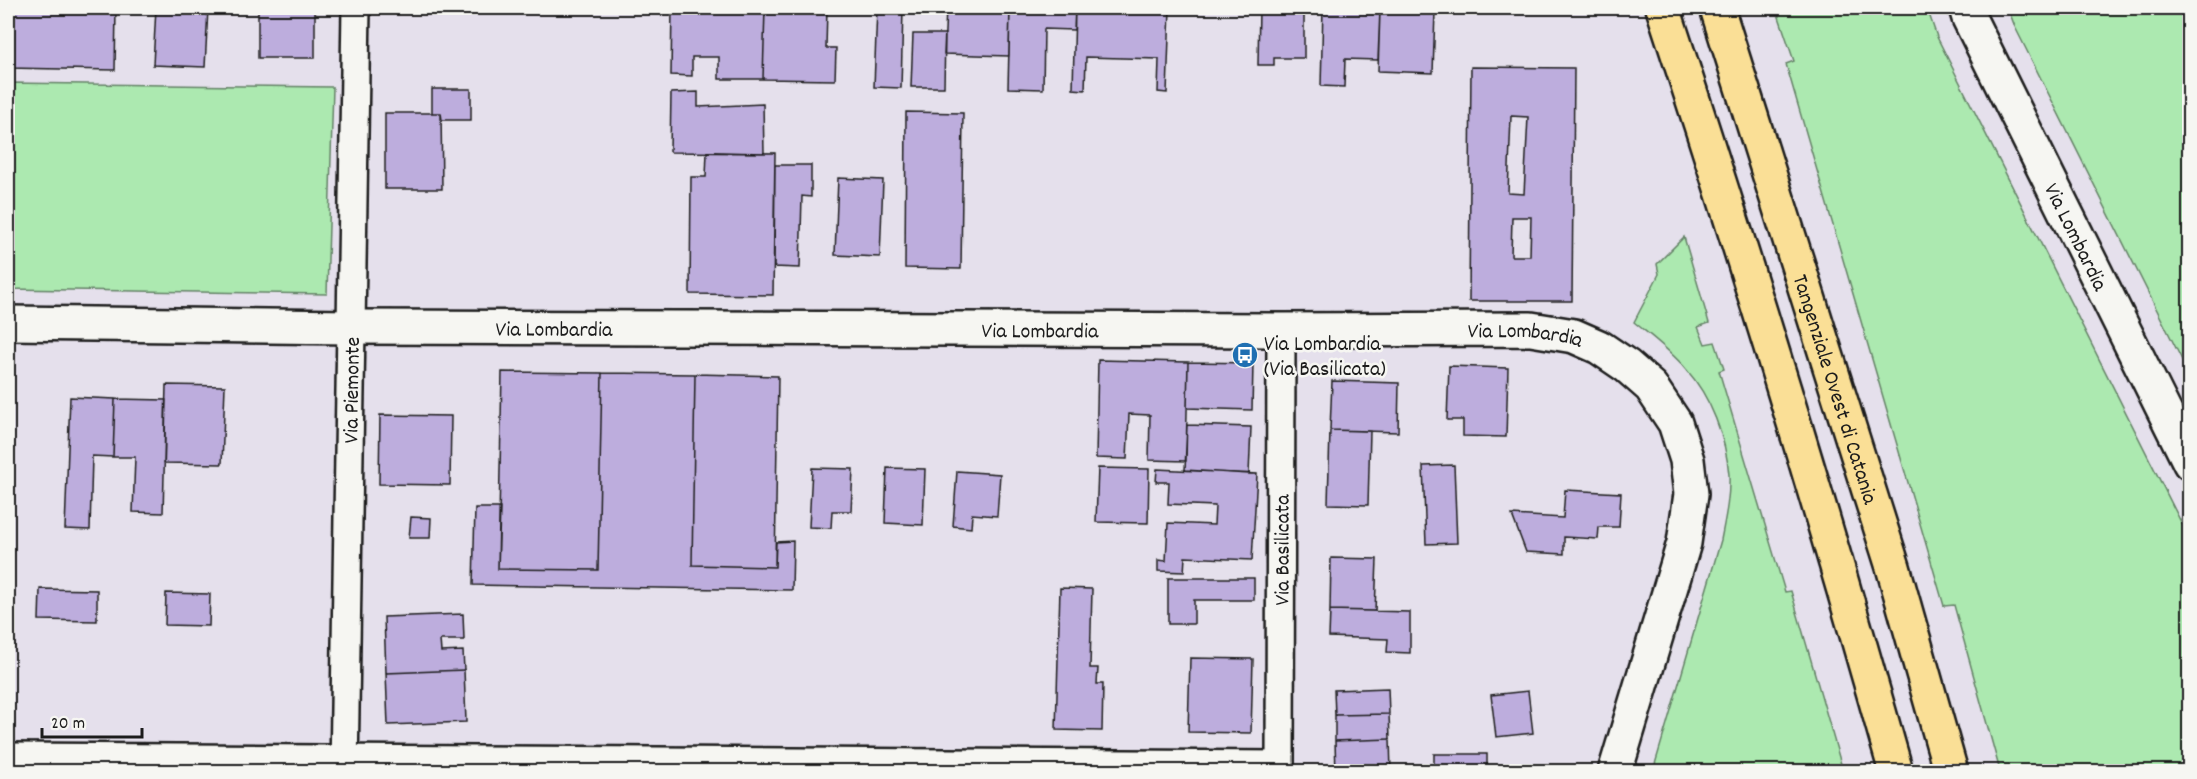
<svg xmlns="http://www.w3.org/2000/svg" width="2197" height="779" font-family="Dekko,sans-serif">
<rect width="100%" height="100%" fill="#e5e0ec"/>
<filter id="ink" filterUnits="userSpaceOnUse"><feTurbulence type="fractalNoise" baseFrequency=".0167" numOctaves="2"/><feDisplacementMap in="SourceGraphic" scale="12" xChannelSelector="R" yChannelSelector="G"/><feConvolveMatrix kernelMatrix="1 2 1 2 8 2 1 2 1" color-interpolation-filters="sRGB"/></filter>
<g filter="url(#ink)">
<path fill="#ace9b0" stroke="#648266" stroke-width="1.5" d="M 1776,8 L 1927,8 L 1937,37 L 2189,538 L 2189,771 L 2000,771 L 1954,605 L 1944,606 L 1786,64 L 1794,61 Z
M 2008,8 L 2189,8 L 2189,374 L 2015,27 Z
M 8,83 L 333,87 L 327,294 L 8,289 Z
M 1684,237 L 1709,323 L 1698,327 L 1705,344 L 1715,342 L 1724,369 L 1719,371 L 1785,592 L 1791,591 L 1843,771 L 1653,771 L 1721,540 C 1725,519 1730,497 1729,475 C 1726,438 1711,397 1686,369 C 1671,351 1652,337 1634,322 L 1659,274 L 1657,264 Z"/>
<path fill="#bdaddd" stroke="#1c1c1c" stroke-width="1.5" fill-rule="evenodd" d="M 8,8 L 116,8 L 115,70 L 8,68 Z
M 156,8 L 208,8 L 205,67 L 153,65 Z
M 258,8 L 315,8 L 315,58 L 258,58 Z
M 672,8 L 765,8 L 763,79 L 719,79 L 719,57 L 692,57 L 692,76 L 671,75 Z
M 765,8 L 827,8 L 826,48 L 836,48 L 835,80 L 763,79 Z
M 877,8 L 903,8 L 901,88 L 874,87 Z
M 946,8 L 1010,8 L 1009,56 L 944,54 Z
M 1010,8 L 1075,8 L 1074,30 L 1044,29 L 1043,89 L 1008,88 Z
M 1075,8 L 1170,8 L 1167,93 L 1158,92 L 1159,59 L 1086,57 L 1085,90 L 1073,89 Z
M 1259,8 L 1304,9 L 1304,58 L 1274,58 L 1274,65 L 1258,65 Z
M 1323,8 L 1380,10 L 1378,60 L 1345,59 L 1344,87 L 1321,86 Z
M 1380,10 L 1435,11 L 1433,73 L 1378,71 Z
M 913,34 L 945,34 L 944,87 L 911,87 Z
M 1471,67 L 1574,68 L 1572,301 L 1469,301 ZM 1511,116 L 1528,117 L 1524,194 L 1508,193 ZM 1512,217 L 1531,217 L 1530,256 L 1511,256 Z
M 432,89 L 471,89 L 471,120 L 442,120 L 441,113 L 432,113 Z
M 698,92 L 698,107 L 763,104 L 764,153 L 670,152 L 671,93 Z
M 906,112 L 963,113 L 961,269 L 905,268 Z
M 385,113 L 441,113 L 442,189 L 385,189 Z
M 707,152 L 775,153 L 773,295 L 690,294 L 691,177 L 706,177 Z
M 775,165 L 811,165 L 811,197 L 802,196 L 800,268 L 774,267 Z
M 838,178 L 883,180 L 880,257 L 835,255 Z
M 1098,360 L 1188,362 L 1186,461 L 1149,460 L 1150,415 L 1129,414 L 1127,459 L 1096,458 Z
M 1188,362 L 1253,363 L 1252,410 L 1187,408 Z
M 1449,366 L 1508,368 L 1506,437 L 1463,436 L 1463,420 L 1447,420 Z
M 502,372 L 602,373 L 598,570 L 498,569 Z
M 602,373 L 695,374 L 692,565 L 775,567 L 776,542 L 793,541 L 792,590 L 473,585 L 475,508 L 500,508 L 498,569 L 598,570 Z
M 695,374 L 778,376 L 775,567 L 692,565 Z
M 1332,381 L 1399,383 L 1398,432 L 1330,430 Z
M 166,385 L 225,386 L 222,464 L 164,463 Z
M 70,397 L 115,399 L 113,457 L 92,456 L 90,530 L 65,529 Z
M 115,399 L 166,400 L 163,513 L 133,512 L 135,457 L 113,457 Z
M 380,415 L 451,416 L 450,485 L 379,484 Z
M 1187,425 L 1251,427 L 1249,474 L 1185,470 Z
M 1330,430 L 1370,431 L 1368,505 L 1328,504 Z
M 8,461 L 12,461 L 11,499 L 8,498 Z
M 1454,465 L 1457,543 L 1426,544 L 1423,466 Z
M 812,468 L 853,469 L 851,511 L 832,511 L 831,528 L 809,527 Z
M 887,468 L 925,469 L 923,525 L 885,523 Z
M 1098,468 L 1149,469 L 1148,523 L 1096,522 Z
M 1157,469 L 1257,474 L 1252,560 L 1185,557 L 1184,572 L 1158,571 L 1158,560 L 1166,561 L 1168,523 L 1214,525 L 1215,506 L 1168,504 L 1169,482 L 1156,482 Z
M 957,471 L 1000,474 L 997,516 L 972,514 L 971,528 L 953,526 Z
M 1565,490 L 1621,493 L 1619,527 L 1599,527 L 1598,539 L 1564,537 L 1564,554 L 1526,552 L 1512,515 L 1563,518 Z
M 411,517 L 431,518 L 430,538 L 409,538 Z
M 1331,558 L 1377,559 L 1375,611 L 1330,610 Z
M 1168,578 L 1254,578 L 1254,600 L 1194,600 L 1194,624 L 1168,624 Z
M 1060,588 L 1092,589 L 1090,668 L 1098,668 L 1097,684 L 1103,684 L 1102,731 L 1056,730 Z
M 40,589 L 97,590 L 97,621 L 39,620 Z
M 166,593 L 210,594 L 209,626 L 165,625 Z
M 1330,610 L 1410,612 L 1410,653 L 1387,652 L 1388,639 L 1329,637 Z
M 463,614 L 464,640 L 440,640 L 441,652 L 463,651 L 464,670 L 386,673 L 384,617 Z
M 1190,658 L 1253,659 L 1251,733 L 1188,732 Z
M 464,670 L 466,722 L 388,725 L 386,673 Z
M 8,681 L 10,681 L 11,722 L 8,722 Z
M 1388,688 L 1389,714 L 1335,715 L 1334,690 Z
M 1528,691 L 1533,733 L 1496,737 L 1491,695 Z
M 1389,714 L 1390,739 L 1335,741 L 1335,715 Z
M 1390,739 L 1391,772 L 1336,772 L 1335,741 Z
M 1434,754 L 1487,754 L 1487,772 L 1434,772 Z"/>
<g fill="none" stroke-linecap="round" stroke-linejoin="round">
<g stroke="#1c1c1c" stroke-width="32">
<g id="minor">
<path d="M 8,757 L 1280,765"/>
<path id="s1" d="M 344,772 L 356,8"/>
<path id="s2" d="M 1280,772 L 1281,330"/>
</g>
</g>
<g stroke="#1c1c1c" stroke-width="38">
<g id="tertiary">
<path id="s3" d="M 1966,8 L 1969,18 L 2190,463"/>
<path id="s4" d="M 8,323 L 351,327 L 1281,330 L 1531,329 L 1574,336 L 1599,347 L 1627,366 L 1651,387 L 1675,423 L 1687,460 L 1691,494 L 1684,543 L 1615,772"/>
</g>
</g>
<g stroke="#1c1c1c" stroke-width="38">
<g id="motorway">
<path d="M 1663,8 C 1746,261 1824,515 1896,772"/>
<path id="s5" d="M 1717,8 L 1893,567 L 1951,772"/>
</g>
</g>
<use href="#minor" stroke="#f6f6f2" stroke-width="27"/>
<use href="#tertiary" stroke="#f6f6f2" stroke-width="33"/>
<use href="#motorway" stroke="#fadf96" stroke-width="33"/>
</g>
</g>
<defs>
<g id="bus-disc" transform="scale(1.35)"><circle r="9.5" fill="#1f6fb2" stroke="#f6f6f2"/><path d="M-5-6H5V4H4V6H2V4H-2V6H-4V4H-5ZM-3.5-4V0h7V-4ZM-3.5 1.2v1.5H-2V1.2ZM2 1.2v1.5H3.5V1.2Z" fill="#fff"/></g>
</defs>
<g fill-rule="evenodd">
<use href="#bus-disc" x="1245" y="355"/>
</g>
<g text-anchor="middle" stroke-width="5" stroke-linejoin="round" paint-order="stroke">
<g font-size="22" fill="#1c1c1c" stroke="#f6f6f2">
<text dy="8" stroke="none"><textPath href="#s3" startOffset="254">Via Lombardia</textPath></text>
<text dy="8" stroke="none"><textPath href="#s4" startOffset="546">Via Lombardia</textPath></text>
<text dy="8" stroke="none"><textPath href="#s4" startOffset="1032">Via Lombardia</textPath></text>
<text dy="8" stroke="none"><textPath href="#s4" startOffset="1518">Via Lombardia</textPath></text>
<text dy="8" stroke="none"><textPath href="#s1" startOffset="382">Via Piemonte</textPath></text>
<text dy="8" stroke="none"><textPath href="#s5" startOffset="399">Tangenziale Ovest di Catania</textPath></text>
<text dy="8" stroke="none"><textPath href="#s2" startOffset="222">Via Basilicata</textPath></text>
</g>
<g font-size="22" fill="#1c1c1c" stroke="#f6f6f2" text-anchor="start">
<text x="1264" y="350">Via Lombardia<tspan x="1264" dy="25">(Via Basilicata)</tspan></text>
</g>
</g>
<rect width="2197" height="779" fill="none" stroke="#f6f6f2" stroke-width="30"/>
<rect x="15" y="15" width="2167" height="749" fill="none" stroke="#1c1c1c" stroke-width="2" filter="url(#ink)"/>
<path d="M42 728v9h100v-9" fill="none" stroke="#1c1c1c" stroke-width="3"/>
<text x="51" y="728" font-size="18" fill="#1c1c1c" stroke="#f6f6f2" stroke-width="4.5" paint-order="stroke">20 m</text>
</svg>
